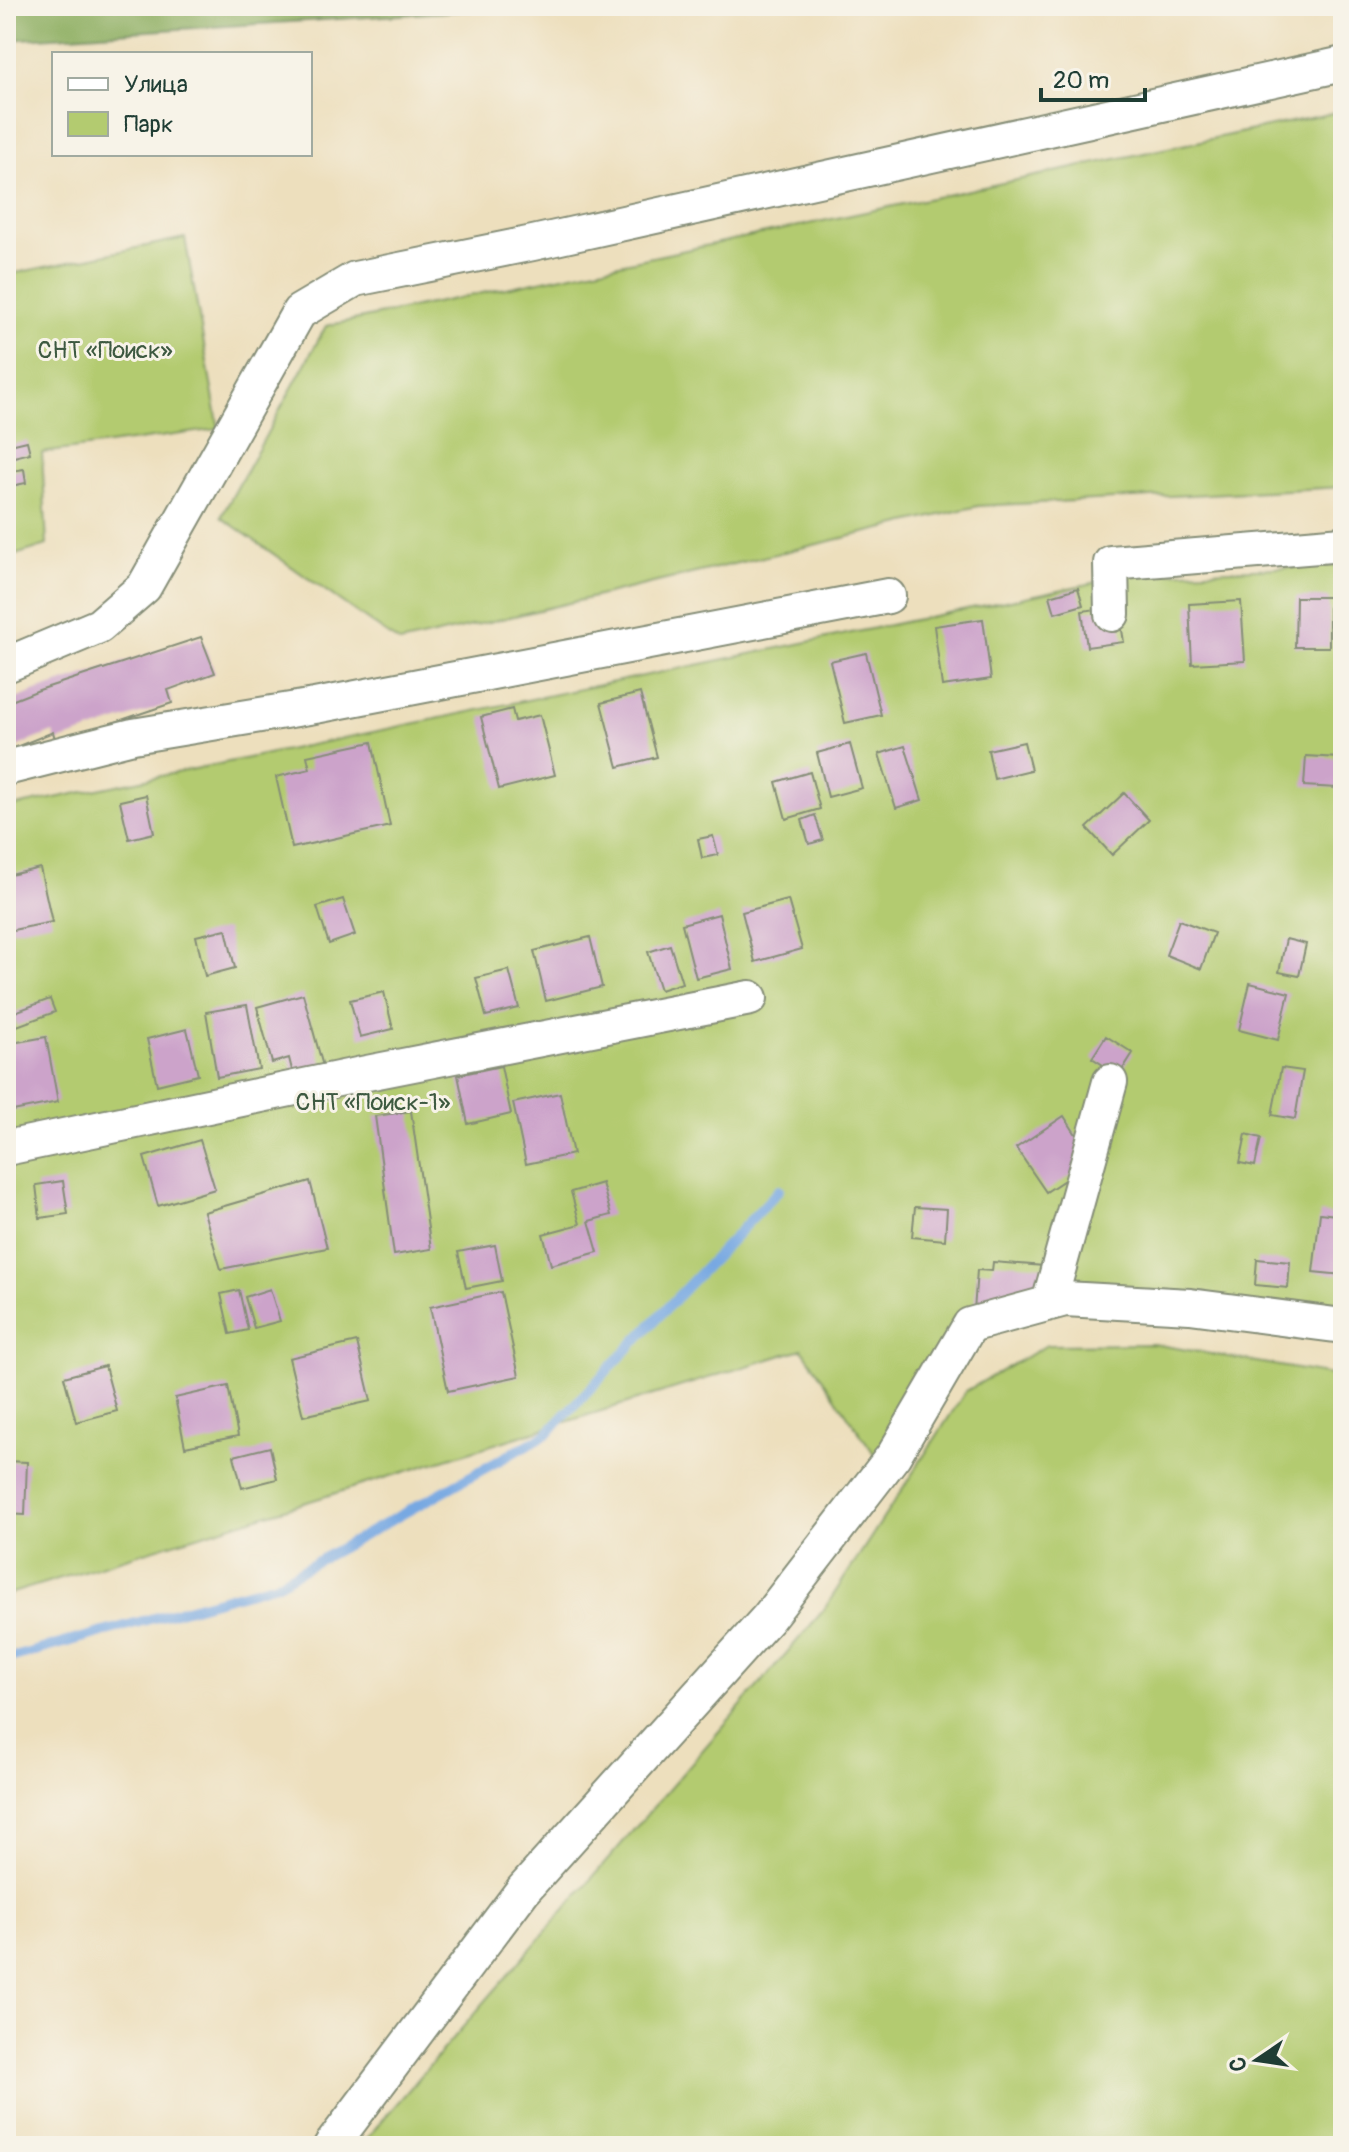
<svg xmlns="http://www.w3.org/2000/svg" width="1349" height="2152" font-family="Pangolin,sans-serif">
<rect width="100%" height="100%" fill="#f7f3e8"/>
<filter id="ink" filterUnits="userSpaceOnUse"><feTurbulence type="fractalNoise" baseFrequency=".0125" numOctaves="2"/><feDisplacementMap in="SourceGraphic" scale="16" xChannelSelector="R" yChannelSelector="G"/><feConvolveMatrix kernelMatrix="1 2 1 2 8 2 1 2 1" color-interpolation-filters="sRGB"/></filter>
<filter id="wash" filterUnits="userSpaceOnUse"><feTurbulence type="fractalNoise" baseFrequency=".006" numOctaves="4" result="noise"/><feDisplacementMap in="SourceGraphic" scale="32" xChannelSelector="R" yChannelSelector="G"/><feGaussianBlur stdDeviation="1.8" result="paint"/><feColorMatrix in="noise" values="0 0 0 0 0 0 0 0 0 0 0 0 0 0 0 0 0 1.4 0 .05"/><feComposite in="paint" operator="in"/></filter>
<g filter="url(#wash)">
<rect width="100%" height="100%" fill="#eddfbd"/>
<path fill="#b3cb70" stroke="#698452" stroke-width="2" d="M 1343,111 L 1343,487 L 978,506 L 400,643 L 221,517 L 326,326 Z
M 185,238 L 219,429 L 42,453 L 47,545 L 6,558 L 6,275 Z
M 1343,565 L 1343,1318 L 1072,1306 L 983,1334 L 884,1468 L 802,1349 L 6,1595 L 6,808 L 1136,574 Z
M 1153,1344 L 1343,1377 L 1343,2146 L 360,2146 L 823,1611 L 966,1391 L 1047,1345 Z"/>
<path fill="#8eaf62" stroke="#56764b" stroke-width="2" d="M 6,6 L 541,6 L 6,40 Z"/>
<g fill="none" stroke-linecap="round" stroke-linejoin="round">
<path stroke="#77a8e2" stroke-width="10" d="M 6,1659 L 276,1584 L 547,1434 L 779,1190"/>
</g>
<g id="blocks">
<path fill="#cca3ca" d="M 27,441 L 30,453 L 6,459 L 6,446 Z
M 24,469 L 26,483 L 6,487 L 6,472 Z
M 1078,588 L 1083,605 L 1055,613 L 1050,596 Z
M 1296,597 L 1329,597 L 1329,647 L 1295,647 Z
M 1241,601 L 1245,661 L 1192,664 L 1189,604 Z
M 1118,606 L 1124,642 L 1087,647 L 1082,611 Z
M 983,619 L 991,679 L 942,686 L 934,626 Z
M 201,637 L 215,673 L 168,690 L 172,703 L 56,742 L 53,732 L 6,751 L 6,703 L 39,690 Z
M 866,653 L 881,715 L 845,723 L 830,661 Z
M 640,693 L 657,757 L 618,767 L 601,703 Z
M 512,709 L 515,721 L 540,715 L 555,775 L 499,789 L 481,717 Z
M 372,742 L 390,826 L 292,848 L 276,777 L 310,769 L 307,756 Z
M 1024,742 L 1031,770 L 994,779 L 988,750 Z
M 850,744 L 862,788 L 828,797 L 817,753 Z
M 905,746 L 922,800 L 896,808 L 879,754 Z
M 1306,756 L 1339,758 L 1337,788 L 1304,786 Z
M 810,772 L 820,809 L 786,819 L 776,782 Z
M 1124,793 L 1149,820 L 1112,855 L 1087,828 Z
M 146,795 L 154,833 L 129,839 L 120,801 Z
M 815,815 L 823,840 L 809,844 L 802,820 Z
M 713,836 L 718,855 L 702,858 L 698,839 Z
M 40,868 L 52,922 L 8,931 L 6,876 Z
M 343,899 L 355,935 L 329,944 L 317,907 Z
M 788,900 L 802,949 L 755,962 L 742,912 Z
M 719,914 L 732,969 L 696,978 L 682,924 Z
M 1179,920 L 1214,933 L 1201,969 L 1166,955 Z
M 226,929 L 235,968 L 205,976 L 196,936 Z
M 590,937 L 602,987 L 546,1001 L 534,951 Z
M 1286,939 L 1306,944 L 1299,976 L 1279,972 Z
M 670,945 L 682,983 L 660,990 L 648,952 Z
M 509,970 L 519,1008 L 486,1016 L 476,978 Z
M 1250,983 L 1289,993 L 1278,1040 L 1239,1030 Z
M 384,992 L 393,1029 L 360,1037 L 350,1000 Z
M 303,994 L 324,1070 L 294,1078 L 289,1058 L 272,1063 L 257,1007 Z
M 50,999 L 55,1012 L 17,1026 L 12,1013 Z
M 247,1005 L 259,1069 L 217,1077 L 206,1012 Z
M 187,1029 L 198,1075 L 157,1085 L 147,1039 Z
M 1106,1036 L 1133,1053 L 1119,1075 L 1092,1058 Z
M 46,1037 L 58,1102 L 8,1112 L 6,1044 Z
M 501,1066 L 511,1114 L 468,1124 L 458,1075 Z
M 1281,1068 L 1303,1071 L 1295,1119 L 1272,1115 Z
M 560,1093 L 573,1154 L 526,1164 L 513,1103 Z
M 411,1111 L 431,1249 L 394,1255 L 375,1116 Z
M 1064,1116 L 1093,1161 L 1046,1192 L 1016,1148 Z
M 1246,1134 L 1261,1138 L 1255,1166 L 1240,1163 Z
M 200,1140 L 215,1189 L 158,1206 L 144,1157 Z
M 63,1181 L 68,1214 L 40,1218 L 36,1185 Z
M 310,1181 L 327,1248 L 221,1269 L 204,1212 Z
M 602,1183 L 611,1215 L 589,1221 L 598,1252 L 551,1265 L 543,1234 L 580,1224 L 571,1192 Z
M 915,1207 L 947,1209 L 945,1240 L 912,1237 Z
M 1320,1213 L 1343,1216 L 1343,1275 L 1313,1272 Z
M 495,1245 L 502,1281 L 466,1288 L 458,1252 Z
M 1257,1259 L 1290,1262 L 1288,1288 L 1255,1285 Z
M 993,1262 L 1044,1266 L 1040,1316 L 974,1311 L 977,1270 L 992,1271 Z
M 270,1289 L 280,1321 L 254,1328 L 245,1297 Z
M 239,1290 L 248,1330 L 230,1334 L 221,1294 Z
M 501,1292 L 519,1376 L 448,1391 L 430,1307 Z
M 357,1342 L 371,1401 L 303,1416 L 289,1358 Z
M 105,1366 L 117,1411 L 76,1422 L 64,1377 Z
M 228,1386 L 238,1436 L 185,1447 L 175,1398 Z
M 270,1447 L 277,1479 L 242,1488 L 234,1456 Z
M 6,1461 L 27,1462 L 25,1515 L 6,1514 Z"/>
</g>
</g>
<g filter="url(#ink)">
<use href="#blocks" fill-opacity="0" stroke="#868e78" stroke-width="2"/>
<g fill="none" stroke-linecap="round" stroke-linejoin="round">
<g stroke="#868e78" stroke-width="38">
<path id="minor" d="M 1112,614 L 1111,563 L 1343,544
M 6,665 L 99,626 L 144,587 L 299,312 L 355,279 L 533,243 L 1343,64
M 6,768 L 133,736 L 315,706 L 888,596
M 6,1148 L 367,1073 L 750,998
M 1049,1303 L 1110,1082
M 331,2146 L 523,1890 L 768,1618 L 894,1455 L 970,1325 L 1065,1299 L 1190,1306 L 1343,1326"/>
</g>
<use href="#minor" stroke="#fff" stroke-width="34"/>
</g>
</g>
<g text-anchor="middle" stroke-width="6" stroke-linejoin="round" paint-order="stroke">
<g font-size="24" fill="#3d5940" stroke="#f7f3e8">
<text x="105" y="358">СНТ «Поиск»</text>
<text x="373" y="1110">СНТ «Поиск-1»</text>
</g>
</g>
<rect width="1349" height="2152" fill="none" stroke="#f7f3e8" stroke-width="32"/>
<rect x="52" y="52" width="260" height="104" fill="#f7f3e8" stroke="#a1aaa0" stroke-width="2"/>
<rect x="68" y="78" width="40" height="12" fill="#ffffff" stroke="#a1aaa0" stroke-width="2"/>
<text x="124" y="92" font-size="24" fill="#1f3d34">Улица</text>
<rect x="68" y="112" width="40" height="24" fill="#b3cb70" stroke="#a1aaa0" stroke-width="2"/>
<text x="124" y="132" font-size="24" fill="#1f3d34">Парк</text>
<g transform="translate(1257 2060) rotate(257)" stroke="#f7f3e8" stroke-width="6" paint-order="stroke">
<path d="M0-6L14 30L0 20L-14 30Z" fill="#1f3d34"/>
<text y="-12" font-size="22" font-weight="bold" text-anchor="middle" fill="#1f3d34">С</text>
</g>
<path d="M1041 88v12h104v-12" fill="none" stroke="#1f3d34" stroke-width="4"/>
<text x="1053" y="88" font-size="24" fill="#1f3d34" stroke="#f7f3e8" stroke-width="6" paint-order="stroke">20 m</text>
</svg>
